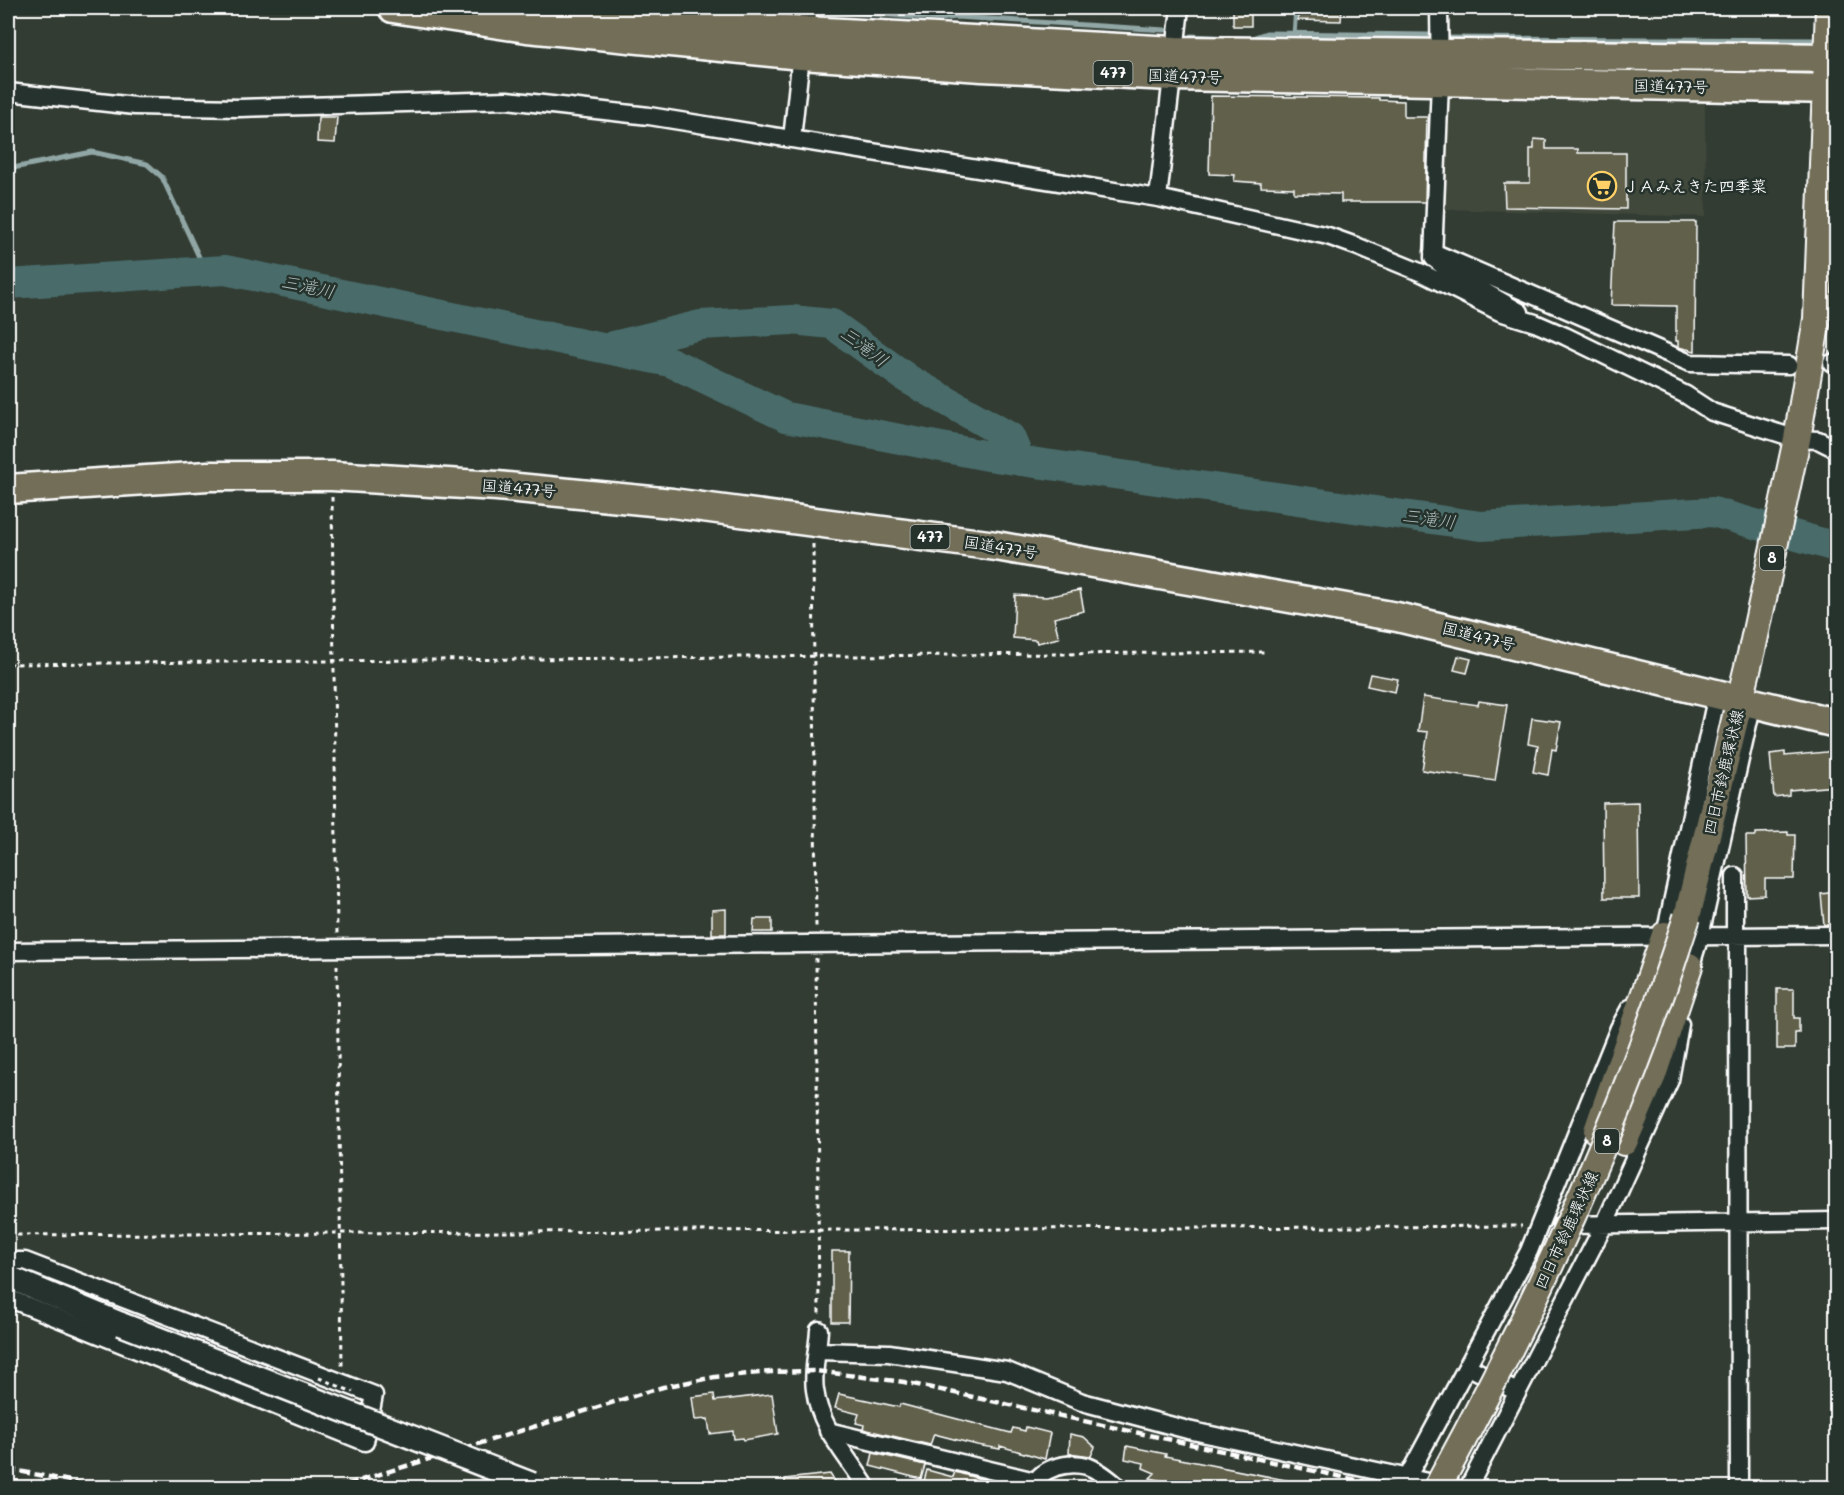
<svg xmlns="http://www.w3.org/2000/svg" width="1844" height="1495" font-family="Mali,'Klee One',sans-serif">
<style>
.built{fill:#40473a}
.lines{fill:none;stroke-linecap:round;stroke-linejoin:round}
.stream{stroke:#91a7a6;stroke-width:5}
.river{stroke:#486c6b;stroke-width:30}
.building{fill:#61604c;stroke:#fff;stroke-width:1.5}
.street-casing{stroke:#fff;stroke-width:21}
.secondary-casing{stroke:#fff;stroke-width:27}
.primary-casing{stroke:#fff;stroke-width:30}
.highway-casing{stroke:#fff;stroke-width:33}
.path{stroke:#fff;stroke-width:3;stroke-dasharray:4.5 4.5;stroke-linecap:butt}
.street{stroke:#26332d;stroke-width:16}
.secondary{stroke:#26332d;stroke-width:22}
.primary{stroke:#726e59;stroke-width:26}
.highway{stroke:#726e59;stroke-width:28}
.rail{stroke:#fff;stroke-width:4.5;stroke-dasharray:9 4.5;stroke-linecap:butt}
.secondary-bridge-casing{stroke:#fff;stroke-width:27;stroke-linecap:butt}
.primary-bridge-casing{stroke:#fff;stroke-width:30;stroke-linecap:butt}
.path-bridge{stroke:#fff;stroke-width:3;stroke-dasharray:4.5 4.5;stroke-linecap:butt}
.secondary-bridge{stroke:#26332d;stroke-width:22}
.primary-bridge{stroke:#726e59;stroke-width:26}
.labels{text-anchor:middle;stroke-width:5;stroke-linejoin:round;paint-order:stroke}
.shield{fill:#26332d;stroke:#bec2c0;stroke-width:1.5}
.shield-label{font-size:15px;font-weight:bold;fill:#fff}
.street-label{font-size:16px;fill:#fff;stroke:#26332d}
.poi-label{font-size:16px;font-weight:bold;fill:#fff;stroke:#26332d;text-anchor:start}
.water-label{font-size:18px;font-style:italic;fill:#adbdbc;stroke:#26332d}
</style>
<rect width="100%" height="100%" fill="#323c33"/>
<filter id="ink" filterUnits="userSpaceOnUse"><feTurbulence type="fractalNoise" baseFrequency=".0167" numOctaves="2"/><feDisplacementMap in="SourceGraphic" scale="12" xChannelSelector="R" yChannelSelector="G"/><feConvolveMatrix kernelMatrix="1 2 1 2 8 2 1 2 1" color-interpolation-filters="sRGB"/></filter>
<g filter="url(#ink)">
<path class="built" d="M1445,99l260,2 1,116 -263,-8z"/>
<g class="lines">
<path class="stream" d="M824,10l117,9 15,-2 209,13
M1294,35l2,-27
M1191,36l37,2
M1449,38l364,2
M1249,39l17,-6 163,2
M8,169l84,-17 55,12 15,13 44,95"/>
<path class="river" d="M8,284l217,-14 445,92 116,55 202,39 493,70 232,-14 123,35
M613,346l87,-21 92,-5 40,4 76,55 102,58 10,24"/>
</g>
<path class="building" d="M1233,8h18v18h-18z
M1298,8h44l-1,13 -43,-1z
M1211,96l168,2v2l25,1v16h23l-2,85h-84v-8l-47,-1v-5l-33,-1v-4l-27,-2 1,-6 -26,-1z
M318,117h19l-2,26 -18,-1z
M1534,139l12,1v9h32v4h48v56l-121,-2 -1,-24h26v-34h4z
M1615,222h81l-1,129 -17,-4v-6h-2v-35l-65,-1z
M1080,590l4,21 -30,7 5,20 -22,5 -1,-3 -23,-2 2,-43 31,2z
M1458,656l13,3 -4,14 -13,-3z
M1370,674l28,5 -3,13 -28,-6z
M1423,697l55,8 1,-4 28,4 -12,76 -73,-11 6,-38 -10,-1z
M1532,718l29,4 -5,28 -4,-1 -4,26 -15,-3 5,-26 -10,-2z
M1836,751v35l-47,4v5l-15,2 -4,-43 15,-2v4z
M1638,802l1,96h-35l-1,-95z
M1788,832v3h7l-1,44h-29v16l-18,1 -1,-60h10v-3z
M1836,892v33h-12l-3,-31z
M726,909v25h-14v-24z
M754,919h18v13h-19z
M1777,989h17v29h5v15h-4v16h-18z
M832,1251h17l-1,71h-16z
M714,1394l1,7 57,-7 6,40 -34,6 -1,-2 -9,1 -1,-8 -23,3 -2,-15 -13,1 -3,-23z
M839,1394l60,13 1,-3 111,29 2,-5 12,3 1,-4 24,6 -5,26 -45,-13v3l-23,-4 -43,-11 -4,11 -67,-16 1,-4 -8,-2 3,-9 -24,-6z
M1070,1434l14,3 11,10 -4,9 -22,-3z
M1127,1446l39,8 -1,2 126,25 -1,7h-112v-4l-28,-6 5,-5 -12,-5 1,-5 -19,-4z
M873,1453l52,12 -4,14 -51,-13z
M927,1470l26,7 2,-5 57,16h-90z
M830,1474l9,14h-54v-9z"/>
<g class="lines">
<g class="street-casing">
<path id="street" d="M1439,8l1,74 -7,176 19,15 68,39
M8,92l127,14 104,2 268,-8 142,16 509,82 170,38 28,10 66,27 78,39 35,11 30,13 121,59 26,17 85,27 21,1 18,9
M792,139l9,-84 8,-47
M1158,198l22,-190
M1433,252l257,111 99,2
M1832,363h4
M1735,876v58
M1738,934l1,554
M1665,935l52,-241
M8,951l1828,-16
M1688,975l12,-39 53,-234
M1561,1225l275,-4
M8,1261h17l349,134 -9,47 -357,-144
M819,1330c-1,19 -7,42 -4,60 5,39 33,66 52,98
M818,1351l71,2 118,18 75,31 106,28 267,58
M1467,1366l50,26
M828,1431l207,50
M1407,1478l122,-227 90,-223 11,-20
M1033,1488c6,-21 36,-27 54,-22 12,4 23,14 33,22
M1468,1488l136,-263 66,-145 10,-56"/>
</g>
<g class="secondary-casing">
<path id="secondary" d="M8,1277l113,47"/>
</g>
<g class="primary-casing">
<path id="primary" d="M1687,917l65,-267 45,-211 20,-120 12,-311
M1597,1131l68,-196
M1624,1142l29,-67 36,-109"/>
</g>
<g class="highway-casing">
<path id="highway" d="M393,8l134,20 274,27 181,12 190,9 664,13
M546,8l260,23 369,20 661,7
M8,489l200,-13h124l165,10 175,17 324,43 401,71 439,106"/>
</g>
<path class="path" d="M332,497l5,437
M813,544l3,383
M8,664l1260,-12
M816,958l3,356
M337,965l5,401
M8,1235l1514,-9"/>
<use href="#street" class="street"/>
<use href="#secondary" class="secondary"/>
<use href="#primary" class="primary"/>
<use href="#highway" class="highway"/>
<path class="rail" d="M8,1469l98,19
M335,1488l328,-101 52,-10 56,-5 45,-1 88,11 489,106"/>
<g class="secondary-bridge-casing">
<path id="secondary-bridge" d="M121,1324l411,160"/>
</g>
<g class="primary-bridge-casing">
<path id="primary-bridge" d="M1437,1488c100,-183 187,-372 250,-571"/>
</g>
<path class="path-bridge" d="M319,1378l34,14"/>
<use href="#secondary-bridge" class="secondary-bridge"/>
<use href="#primary-bridge" class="primary-bridge"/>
</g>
</g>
<defs>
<g id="supermarket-ring" transform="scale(1.5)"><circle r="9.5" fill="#26332d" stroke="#ffd166" stroke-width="1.5"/><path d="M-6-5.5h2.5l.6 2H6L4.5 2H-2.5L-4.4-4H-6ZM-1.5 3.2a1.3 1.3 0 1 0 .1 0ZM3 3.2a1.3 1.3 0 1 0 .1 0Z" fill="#ffd166"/></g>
</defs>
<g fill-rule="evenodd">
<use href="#supermarket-ring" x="1602" y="186"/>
</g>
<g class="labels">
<g class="shield">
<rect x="1093.5" y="61" width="39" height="24" rx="4.5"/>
<rect x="910.5" y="525" width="39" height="24" rx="4.5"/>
<rect x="1760" y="546" width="24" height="24" rx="4.5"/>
<rect x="1595" y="1129" width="24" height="24" rx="4.5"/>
</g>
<g class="shield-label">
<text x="1113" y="78">477</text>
<text x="930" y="542">477</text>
<text x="1772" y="563">8</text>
<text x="1607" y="1146">8</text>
</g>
<g class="street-label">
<text transform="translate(1185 76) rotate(2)" y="6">国道477号</text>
<text transform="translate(1671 86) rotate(1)" y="6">国道477号</text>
<text transform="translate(519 488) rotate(5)" y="6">国道477号</text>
<text transform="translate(1001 547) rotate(9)" y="6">国道477号</text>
<text transform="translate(1479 636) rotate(14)" y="6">国道477号</text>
<text transform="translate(1723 772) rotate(-77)" y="6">四日市鈴鹿環状線</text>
<text transform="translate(1566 1230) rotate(-65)" y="6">四日市鈴鹿環状線</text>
</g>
<g class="poi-label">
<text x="1623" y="192">ＪＡみえきた四季菜</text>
</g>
<g class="water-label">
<text transform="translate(308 287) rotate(12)" y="6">三滝川</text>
<text transform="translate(864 347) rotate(36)" y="6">三滝川</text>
<text transform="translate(1429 519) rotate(8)" y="6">三滝川</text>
</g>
</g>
<rect width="1844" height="1495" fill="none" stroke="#26332d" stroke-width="30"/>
<rect x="15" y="15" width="1814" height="1465" fill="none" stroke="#fff" stroke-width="2" filter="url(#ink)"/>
</svg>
